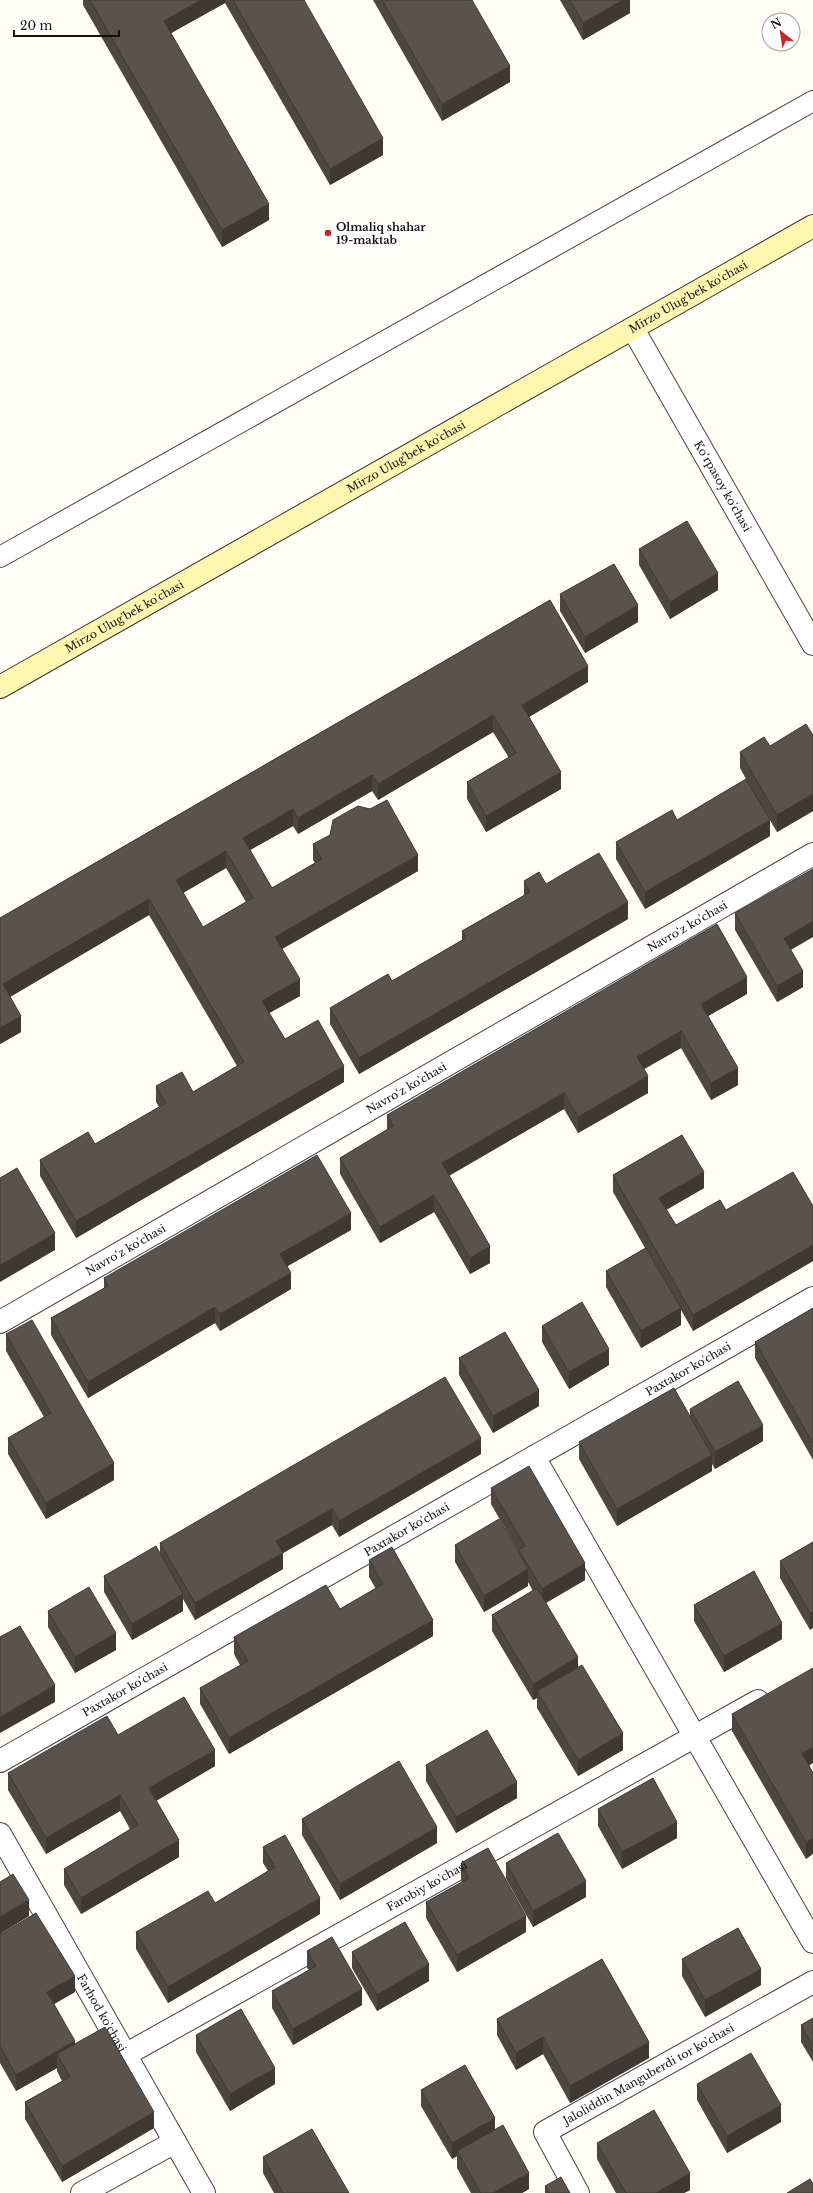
<svg xmlns="http://www.w3.org/2000/svg" width="813" height="2193" font-family="'Libre Baskerville',serif">
<style>
.lines{fill:none;stroke-linecap:round;stroke-linejoin:round}
.service-casing{stroke:#444;stroke-width:22}
.minor-casing{stroke:#444;stroke-width:24}
.secondary-casing{stroke:#333;stroke-width:24}
.service{stroke:#fff;stroke-width:20}
.minor{stroke:#fff;stroke-width:22}
.secondary{stroke:#fff6b0;stroke-width:22}
.wall{fill:#4d4742;fill-rule:evenodd}
.shaded-wall{fill:#3f3936}
.building{fill:#5a524d;stroke:#3f3936;fill-rule:evenodd}
.poi-dot{fill:#c4262e;stroke:#fff;stroke-width:1.5}
.labels{text-anchor:middle;stroke-width:4;stroke-linejoin:round;paint-order:stroke}
.poi-label{font-size:11px;font-weight:bold;fill:#111;stroke:#fff;text-anchor:start}
.street-label{font-size:11px;fill:#111;stroke:#fff}
</style>
<rect width="100%" height="100%" fill="#fffdf5"/>
<g class="lines">
<g class="service-casing">
<path id="service" d="M0,557l813,-456"/>
</g>
<g class="minor-casing">
<g id="minor">
<path id="s1" d="M633,329l180,315"/>
<path id="s2" d="M0,1322l813,-468"/>
<path d="M534,1457l279,485"/>
<path id="s3" d="M0,1761l813,-463"/>
<path id="s4" d="M0,1834l204,359"/>
<path id="s5" d="M125,2055l633,-354"/>
<path d="M82,2193l93,-51"/>
<path id="s6" d="M578,2193l-33,-61 268,-150"/>
</g>
</g>
<g class="secondary-casing">
<g id="secondary">
<path id="s7" d="M0,687l813,-461"/>
</g>
</g>
<use href="#service" class="service"/>
<use href="#minor" class="minor"/>
<use href="#secondary" class="secondary"/>
</g>
<path class="wall" d="M83,0h221l79,155 -53,30 -105,-182 -54,30 98,187 -47,27 -139,-242z
M373,0h99l38,82 -68,39z
M560,0h70v13l-47,27z
M639,549l79,41 -48,29 -31,-54z
M560,594l78,28 -53,31 -25,-42z
M550,600l38,82 -59,35 32,72 -75,43 -19,-33v-17l42,-24 -16,-26 -115,68 -6,-9 -74,43 -5,-8 -43,24 22,38 43,-25 -2,-3v-16l105,27 -136,78 18,47 -31,17 16,26 59,43 -268,156 -36,-62v-16l55,-16 64,-37 -3,-5v-16l37,6 44,-26 -88,-151 -139,82 11,35 -21,12v-126zM226,868l20,34 -43,25 -20,-34z
M813,735v76l-36,21 -18,-30 11,34 -125,73 -29,-50v-17l61,-22 69,-41 -6,-11v-16l30,-6z
M524,881l22,3 82,35 -269,155 -29,-50v-16l62,-27 70,-41v-9l62,-35z
M735,913l56,37 12,37 -26,15 -42,-72z
M747,994l-39,22 30,69 -27,15 -30,-52 -37,21 4,24 -70,40 -14,-24 -115,66 41,88 -20,11 -36,-62 -54,31 -40,-69v-16l47,-28v-15z
M613,1175l91,13 -38,22 10,15 50,-15 87,-4v55l-120,70 -12,-21v15l-40,23 -35,-61v-16l39,-23 -32,-56z
M351,1230l-63,36 3,23 -71,42 -5,-8 -127,75 -37,-63v-17l53,-30v-10z
M813,1308v152l-58,-102v-16z
M542,1326l67,39 -40,24 -27,-47z
M6,1334l108,146 -68,39 -38,-65v-16l36,-21 -38,-66z
M459,1358l80,48 -46,27 -34,-58z
M690,1409l73,32 -48,28 -3,-5v7l-95,55 -38,-67v-17l111,-27z
M481,1454l-142,83 -7,-12 -49,28v16l-88,51 -12,-21v12l-51,29 -28,-48v-16l56,-22v-11z
M491,1488l94,92 -39,23 32,64 45,83 -45,26 -41,-68v-10l-4,2 -41,-69v-16l41,-24 -5,-9v4l-44,26 -29,-50v-17l64,8 -28,-49z
M813,1542l-3,88 -30,-52v-17z
M369,1560l64,76 -204,118 -29,-50v-16l40,-23 -6,-11v-17l106,-28 36,-20 -7,-12z
M694,1605l88,34 -58,33 -30,-51z
M48,1611l68,39 -41,23 -27,-46z
M732,1714l77,52 -3,93 -74,-128z
M118,1735l97,31 -59,35 23,56 -98,57 -17,-29v-16l66,-40 -10,-18 -74,43 -38,-64v-17z
M426,1765l91,33 -61,35 -30,-52z
M598,1809l79,29 -55,31 -24,-43z
M302,1819l135,24 -97,57 -38,-65z
M263,1847l57,67 -152,89 -32,-54v-17l79,-29 53,-32 -5,-8z
M461,1863l65,69 -69,40 -31,-54v-16l36,-20 -1,-2z
M506,1863l80,34 -53,30 -27,-48z
M0,1882l29,34 -28,17 74,59 -21,12 21,40 79,84 -92,54 -37,-63v-17l37,-21 -5,-10v-3l-41,23 -16,-28z
M307,1951l55,54 -69,40 -21,-37v-17l37,-21 -2,-2z
M352,1952l77,29 -52,30 -25,-43z
M682,1959l79,26 -56,32 -23,-41z
M813,2018v44l-12,-20v-17z
M497,2019l152,39 -79,45 -27,-49 -27,16 -19,-35z
M196,2035l79,49 -45,27 -34,-59z
M697,2084l84,38 -54,31 -30,-53z
M421,2090l74,39 34,60 -7,4h-51l-14,-25v-12l-5,3 -31,-53z
M597,2143l93,47 -6,3h-68l-19,-34z
M263,2157l86,36h-75l-11,-20z
M545,2186l25,7h-25z"/>
<path class="shaded-wall" d="M201,0h24v3l-61,34v-16z
M623,0h7v13l-47,27v-17z
M510,66v16l-68,39v-17z
M383,138v17l-53,30v-16z
M269,204v16l-47,27v-17z
M718,573v17l-48,29v-17z
M638,605v17l-53,31v-16z
M588,666v16l-66,39v-16z
M493,715v17l-115,68v-16z
M561,772v17l-75,43v-16z
M372,775v16l-74,43v-16z
M813,794v17l-36,21v-17z
M293,809v17l-50,28v-16z
M770,820v16l-125,73v-17z
M226,851v17l-50,29v-17z
M418,855v16l-143,82v-16z
M149,899v16l-146,86v-17z
M628,902v17l-269,155v-16z
M813,921v16l-29,17v-16z
M803,971v16l-26,15v-16z
M747,977v17l-46,26v-16z
M300,979v17l-38,21v-16z
M21,1016v16l-21,12v-16z
M681,1031v17l-44,25v-16z
M344,1066v16l-268,156v-17z
M738,1068v17l-27,15v-17z
M648,1076v17l-70,40v-16z
M564,1093v16l-122,71v-17z
M704,1172v16l-45,26v-16z
M434,1195v17l-54,31v-16z
M351,1213v17l-71,40v-16z
M55,1233v17l-55,32v-17z
M813,1245v16l-120,70v-16z
M490,1246v17l-20,11v-16z
M291,1273v16l-71,42v-17z
M215,1307v16l-127,75v-16z
M681,1308v17l-40,23v-17z
M609,1349v16l-40,24v-17z
M539,1390v16l-46,27v-17z
M763,1425v16l-48,28v-17z
M481,1438v16l-142,83v-16z
M712,1455v16l-95,55v-17z
M114,1463v17l-68,39v-16z
M332,1509v16l-49,28v16l-88,51v-17l81,-62z
M585,1563v17l-43,25v-16z
M528,1569v17l-44,26v-16z
M183,1594v17l-51,29v-16z
M813,1612v16l-3,2v-17z
M433,1620v16l-204,118v-16z
M782,1623v16l-58,33v-16z
M116,1633v17l-41,23v-16z
M578,1657v17l-41,17v7l-4,2v-16z
M55,1685v17l-55,31v-16z
M623,1733v17l-45,26v-16z
M813,1747v16l-11,7v-17z
M215,1750v16l-66,39v-17z
M517,1782v16l-61,35v-16z
M120,1795v16l-74,43v-16z
M677,1822v16l-55,31v-17z
M437,1827v16l-97,57v-16z
M813,1838v16l-7,5v-17z
M179,1840v17l-98,57v-16z
M586,1881v16l-53,30v-16z
M320,1898v16l-152,89v-16z
M29,1900v16l-29,18v-17z
M526,1916v16l-69,40v-17z
M429,1964v17l-52,30v-16z
M761,1969v16l-56,32v-17z
M75,1976v16l-28,16v-16z
M362,1989v16l-69,40v-16z
M543,2037v17l-27,16v-17z
M75,2041v16l-18,-3v14l-41,23v-16z
M649,2042v16l-79,45v-17z
M275,2068v16l-45,27v-17z
M781,2105v17l-54,31v-17z
M154,2112v16l-92,54v-16z
M495,2118v16l-38,17v5l-5,3v-16z
M529,2173v16l-7,4h-29z
M690,2173v17l-6,3h-28z"/>
<path class="building" d="M90,0h111l-37,21 105,183 -47,26z
M233,0h71l79,138 -53,31z
M382,0h90l38,66 -68,38z
M570,0h53l-40,23z
M687,521l31,52 -48,29 -31,-53z
M614,564l24,41 -53,32 -25,-43z
M550,600l38,66 -66,39 39,67 -75,44 -19,-34 49,-29 -23,-38 -115,69 -6,-9 -74,43 -5,-9 -50,29 29,50 50,-29 -9,-15 17,-9 3,-15 25,-14 12,3 17,-9 31,55 -143,82 25,42 -38,22 23,38 33,-19 26,46 -268,155 -36,-61 48,-28 7,12 71,-41 -10,-17 26,-14 11,20 51,-30 -95,-163 -146,85 18,32 -21,12v-110zM226,851l27,47 -50,29 -27,-47z
M806,724l7,11v59l-36,21 -37,-63 24,-15 6,9z
M746,779l24,41 -125,72 -29,-50 56,-32 5,10z
M599,853l29,49 -269,156 -29,-50 58,-34 4,7 74,-43 -4,-7 68,-39 -6,-11 15,-9 7,12z
M813,869v52l-29,17 19,33 -26,15 -42,-73z
M717,924l30,53 -46,27 37,64 -27,15 -30,-52 -44,26 11,19 -70,41 -14,-24 -122,70 48,83 -20,12 -36,-63 -54,32 -40,-69 53,-32 -6,-11z
M682,1135l22,37 -45,26 17,27 44,-25 6,10 67,-38 20,34v39l-120,70 -80,-140z
M317,1155l34,58 -71,41 11,19 -71,41 -5,-7 -127,75 -37,-64 57,-32 -4,-8z
M17,1168l38,65 -55,32v-87z
M646,1248l35,60 -40,23 -35,-60z
M582,1302l27,47 -40,23 -27,-46z
M813,1308v135l-58,-101z
M32,1320l82,143 -68,40 -38,-65 43,-25 -45,-79z
M505,1332l34,58 -46,26 -34,-58z
M445,1377l36,61 -142,83 -7,-12 -56,32 7,12 -88,50 -35,-60z
M738,1381l25,44 -48,27 -25,-43z
M674,1388l38,67 -95,54 -38,-67z
M529,1466l56,97 -43,26 -23,-39 6,-4 -34,-58z
M499,1519l29,50 -44,27 -29,-51z
M813,1542v70l-3,1 -30,-52z
M156,1546l27,48 -51,30 -28,-48z
M392,1547l41,73 -204,118 -29,-50 48,-27 -14,-24 92,-52 14,24 43,-25 -14,-24z
M754,1571l28,52 -58,33 -30,-51z
M89,1587l27,46 -41,24 -27,-46z
M537,1588l41,69 -45,27 -41,-69z
M20,1626l35,59 -55,32v-80z
M582,1665l41,68 -45,27 -41,-69z
M813,1668v79l-11,6 11,20v65l-7,4 -74,-128z
M184,1697l31,53 -66,38 30,52 -98,58 -17,-29 74,-44 -18,-30 -74,43 -38,-65 99,-57 11,19z
M487,1730l30,52 -61,35 -30,-52z
M399,1761l38,66 -97,57 -38,-65z
M653,1778l24,44 -55,30 -24,-43z
M558,1833l28,48 -53,30 -27,-48z
M285,1835l35,63 -152,89 -32,-55 72,-41 7,12 60,-36 -12,-20z
M488,1848l38,68 -69,39 -31,-53 43,-24 -8,-15z
M13,1874l16,26 -29,17v-35z
M36,1913l39,63 -28,16 28,49 -59,34 -16,-29v-114l1,2z
M405,1922l24,42 -52,31 -25,-43z
M738,1928l23,41 -56,31 -23,-41z
M332,1937l30,52 -69,40 -21,-38 44,-25 -9,-15z
M602,1959l47,83 -79,44 -27,-49 -27,16 -19,-34z
M241,2009l34,59 -45,26 -34,-59z
M813,2018v28l-12,-21z
M105,2027l49,85 -92,54 -37,-64 45,-25 -13,-23z
M751,2053l30,52 -54,31 -30,-52z
M465,2065l30,53 -43,25 -31,-53z
M654,2110l36,63 -34,20h-30l-29,-50z
M503,2125l26,48 -36,20h-12l-24,-42z
M312,2129l37,64h-66l-20,-36z
M561,2177l9,16h-21l-4,-7z
M810,2179l3,5v9h-26z"/>
<circle class="poi-dot" cx="328" cy="233" r="4"/>
<g class="labels">
<g class="poi-label">
<text x="336" y="231">Olmaliq shahar<tspan x="336" dy="13">19-maktab</tspan></text>
</g>
<g class="street-label">
<text dy="4" stroke="none"><textPath href="#s7" startOffset="791">Mirzo Ulug'bek ko'chasi</textPath></text>
<text dy="4" stroke="none"><textPath href="#s7" startOffset="467">Mirzo Ulug'bek ko'chasi</textPath></text>
<text dy="4" stroke="none"><textPath href="#s1" startOffset="181">Ko‘rpasoy ko'chasi</textPath></text>
<text dy="4" stroke="none"><textPath href="#s7" startOffset="143">Mirzo Ulug'bek ko'chasi</textPath></text>
<text dy="4" stroke="none"><textPath href="#s2" startOffset="793">Navro‘z ko'chasi</textPath></text>
<text dy="4" stroke="none"><textPath href="#s2" startOffset="469">Navro‘z ko'chasi</textPath></text>
<text dy="4" stroke="none"><textPath href="#s2" startOffset="145">Navro‘z ko'chasi</textPath></text>
<text dy="4" stroke="none"><textPath href="#s3" startOffset="792">Paxtakor ko'chasi</textPath></text>
<text dy="4" stroke="none"><textPath href="#s3" startOffset="468">Paxtakor ko'chasi</textPath></text>
<text dy="4" stroke="none"><textPath href="#s3" startOffset="144">Paxtakor ko'chasi</textPath></text>
<text dy="4" stroke="none"><textPath href="#s5" startOffset="346">Farobiy ko'chasi</textPath></text>
<text dy="4" stroke="none"><textPath href="#s4" startOffset="206">Farhod ko'chasi</textPath></text>
<text dy="4" stroke="none"><textPath href="#s6" startOffset="188">Jaloliddin Manguberdi tor ko'chasi</textPath></text>
</g>
</g>
<g transform="translate(781 32) rotate(330)"><circle r="19" fill="#ffffff" stroke="#a0a0a0"/>
<path d="M0-3L7 15L0 10L-7 15Z" fill="#c4262e"/>
<text y="-6" font-size="11" font-weight="bold" text-anchor="middle" fill="#111111">N</text>
</g>
<path d="M14 30v6h105v-6" fill="none" stroke="#111111" stroke-width="2"/>
<text x="20" y="30" font-size="12" fill="#111111" stroke="#ffffff" stroke-width="3" paint-order="stroke">20 m</text>
</svg>
